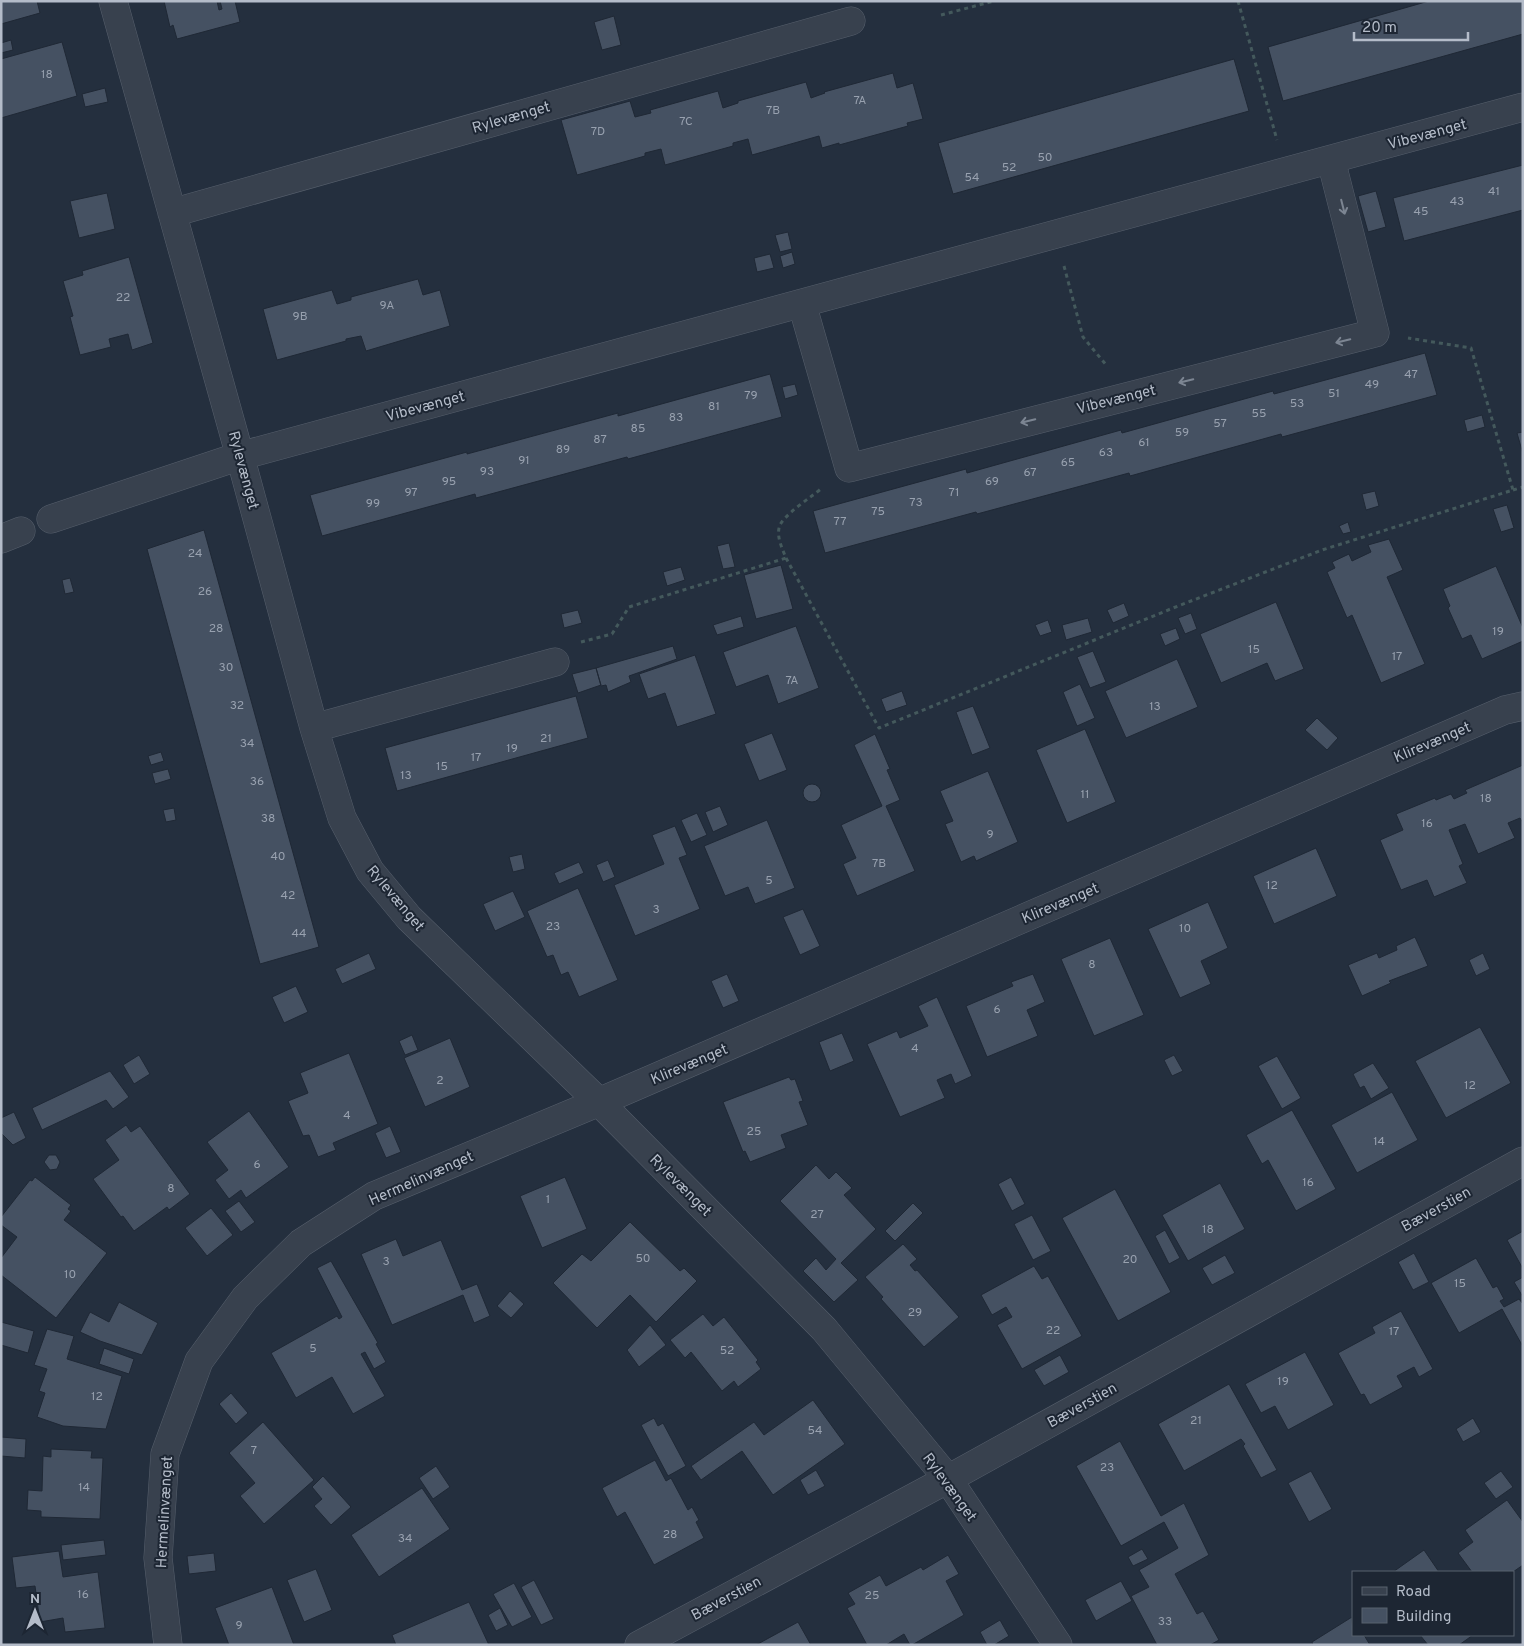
<svg xmlns="http://www.w3.org/2000/svg" width="1524" height="1646" font-family="Overpass,sans-serif">
<style>
.building{fill:#455162;stroke:#1f2835}
.lines{fill:none;stroke-linecap:round;stroke-linejoin:round}
.minor-casing{stroke:#565f6c;stroke-width:29}
.path{stroke:#44595c;stroke-width:3;stroke-dasharray:4 4;stroke-linecap:butt}
.minor{stroke:#38414e;stroke-width:28}
.oneway{stroke:#7c8592}
.labels{text-anchor:middle;stroke-width:4;stroke-linejoin:round;paint-order:stroke}
.number-label{font-size:12px;fill:#98a1af}
.street-label{font-size:15px;fill:#b4bcc9;stroke:#1d2633}
</style>
<rect width="100%" height="100%" fill="#242f3e"/>
<path class="building" d="M1,1h36l3,12 -39,11z
M164,1h53l2,9 3,-1 -2,-8h15l5,21 -63,17 -4,-14 -3,2z
M1429,1h94v33l-240,67 -15,-54z
M614,16l7,29 -19,5 -8,-28z
M11,40l2,10 -12,3v-10z
M62,42l15,54 -76,22v-59z
M1234,59l15,52 -296,83 -15,-51z
M893,73l4,15 16,-5 10,36 -16,4 1,3 -69,19v-2l-17,5 -3,-12 -67,19 -4,-16 -15,4v3l-68,19 -4,-16 -16,4v3l-68,19 -16,-55 69,-19 5,16 16,-4 -1,-3 68,-19 5,17 15,-5v-2l68,-19 5,16 14,-5 -1,-1z
M105,88l3,14 -23,5 -3,-13z
M1523,165v45l-119,31 -11,-43z
M1376,191l10,36 -18,5 -10,-36z
M107,193l8,36 -36,9 -9,-37z
M788,232l4,17 -12,3 -5,-17z
M792,252l3,12 -12,4 -3,-12z
M770,254l4,14 -17,4 -3,-14z
M129,257l24,86 -21,7 -4,-16 -19,5 2,8 -31,8 -10,-38 3,-1 -10,-35 20,-6 -1,-4z
M418,279l5,16 17,-5 10,36 -84,25 -5,-15 -15,3v2l-69,19 -14,-51 69,-19 5,14 14,-4v-3z
M1425,353l12,42 -155,42 -1,-3 -151,42 -1,-3 -152,41 -1,-2 -151,41 -12,-42 153,-42 1,4 154,-43 1,3 151,-42 1,3z
M770,374l12,43 -154,42 -1,-2 -151,41 -1,-4 -153,42 -12,-41 157,-43v2l151,-41v3z
M795,384l3,11 -13,4 -3,-12z
M1482,415l3,12 -18,5 -3,-12z
M1523,432v22l-6,-21z
M1375,491l4,15 -13,4 -4,-16z
M1507,505l7,23 -13,4 -8,-23z
M1348,522l3,10 -8,2 -4,-8z
M204,530l115,417 -59,17 -113,-415z
M1389,539l14,31 -16,7 38,87 -44,19 -29,-68 -5,3 -20,-46 8,-4 -3,-6 17,-8 3,7 19,-9 -3,-7z
M729,543l6,24 -12,2 -6,-23z
M781,565l12,44 -37,10 -12,-44z
M1496,566l27,62v13l-41,18 -11,-24 -9,4 -14,-31 2,-2 -7,-17z
M681,567l4,13 -18,6 -4,-14z
M70,578l4,14 -9,2 -3,-14z
M1276,602l28,67 -29,12 -8,-18 -46,20 -21,-49z
M1124,603l5,13 -16,7 -6,-13z
M578,610l4,13 -18,5 -3,-14z
M1191,613l6,16 -12,5 -7,-16z
M741,616l3,11 -27,8 -4,-10z
M1088,618l4,14 -26,8 -4,-15z
M1048,620l4,12 -12,4 -5,-11z
M796,626l23,62 -41,16 -10,-29 -32,12 -13,-35z
M1176,628l4,11 -15,7 -5,-12z
M673,646l4,13 -48,17 2,6 -23,10 -2,-7 -5,1 -5,-18z
M1093,651l13,31 -16,6 -13,-31z
M695,655l21,59 -39,13 -12,-34 -17,6 -9,-25z
M1177,659l21,48 -72,31 -21,-47z
M596,668l5,17 -23,8 -6,-19z
M1080,684l15,34 -18,8 -14,-34z
M902,691l5,14 -21,7 -5,-13z
M576,696l12,42 -191,53 -12,-43z
M973,706l17,42 -18,7 -16,-43z
M1317,718l21,20 -11,12 -22,-20z
M1085,729l31,73 -49,21 -31,-73z
M772,733l15,37 -28,11 -15,-37z
M875,734l15,35 -3,1 13,30 -14,6 29,65 -58,25 -14,-32 13,-6 -15,-33 41,-19 -28,-61z
M161,752l3,9 -13,4 -3,-9z
M1523,765v58l-3,-5 -12,5 7,15 -37,16 -13,-30 -16,6 14,34 -4,2 8,17 -33,14 -7,-17 -26,10 -21,-50 23,-10 -7,-16 39,-16 1,2 15,-6 3,5 13,-6 -2,-3z
M168,769l3,10 -16,5 -3,-11z
M988,771l30,71 -42,19 -2,-5 -13,6 -16,-38 8,-3 -13,-30z
M803 793a9 9 0 1 1 18 0a9 9 0 1 1-18 0Z
M720,806l8,19 -15,7 -8,-20z
M174,808l2,12 -10,2 -3,-12z
M697,813l10,22 -16,7 -10,-22z
M767,820l28,68 -40,16 -7,-17 -23,9 -21,-50z
M675,826l12,29 -8,3 21,51 -65,27 -21,-51 50,-21 -12,-29z
M1316,848l21,48 -63,28 -21,-48z
M522,854l3,15 -12,3 -4,-15z
M608,860l7,17 -12,5 -7,-17z
M579,862l5,11 -25,11 -5,-11z
M578,888l40,92 -39,17 -11,-25 -7,3 -8,-20 -6,2 -20,-46z
M513,891l12,26 -30,14 -12,-27z
M1208,902l20,46 -27,13 10,23 -31,14 -32,-69z
M803,909l17,37 -20,9 -17,-38z
M1415,937l13,29 -39,15 2,2 -29,13 -14,-31 29,-12 2,5 18,-8 -1,-4z
M1110,938l34,77 -50,21 -33,-77z
M369,953l7,16 -34,15 -7,-15z
M1483,953l7,16 -14,7 -7,-16z
M727,974l12,27 -16,7 -12,-27z
M1033,974l12,28 -18,8 11,26 -51,21 -21,-51 47,-20 -2,-4z
M296,986l12,26 -24,11 -12,-26z
M937,997l35,79 -17,8 -4,-10 -14,6 8,18 -45,19 -33,-73 30,-13 3,7 28,-12 -10,-20z
M1480,1027l31,56 -65,35 -31,-57z
M842,1033l12,28 -24,10 -11,-29z
M412,1035l6,15 -13,5 -6,-14z
M450,1038l20,49 -45,20 -21,-49z
M349,1053l29,71 -45,19 3,7 -18,7 -9,-22 -6,1 -15,-35 20,-8 -8,-20z
M139,1055l11,19 -16,10 -11,-19z
M1174,1055l9,16 -11,5 -8,-16z
M1277,1056l24,42 -19,11 -24,-43z
M1373,1063l16,25 -18,11 -7,-13 -4,2 -7,-14z
M110,1071l19,26 -16,12 -7,-9 -64,30 -10,-22z
M789,1077l2,3 4,-1 8,22 -4,1 9,23 -27,10 5,13 -36,14 -5,-11 -2,1 -20,-50z
M1392,1092l26,48 -61,33 -26,-48z
M1292,1110l44,79 -40,22 -28,-51 -6,4 -16,-29z
M249,1111l40,56 -43,31 -5,-8 -12,9 -14,-19 13,-10 -21,-28z
M14,1112l12,26 -13,7 -12,-12v-15z
M126,1125l5,7 9,-6 50,68 -21,16 -2,-3 -33,24 -11,-15 -2,1 -28,-38 26,-19 -14,-20z
M390,1126l11,26 -15,6 -11,-25z
M49,1155h7l4,7 -3,7 -7,1 -6,-8z
M816,1165l13,14 7,-7 16,16 -8,7 32,34 -35,34 17,17 -24,22 -31,-31 13,-13 10,12 10,-11 -56,-58z
M35,1177l36,28 -3,4 3,2 -7,9 43,33 -51,65 -55,-43v-17l16,-21 -16,-12v-8l29,-37 2,1z
M565,1177l22,52 -45,19 -22,-52z
M1011,1177l14,27 -13,7 -14,-27z
M1220,1183l25,46 -57,32 -26,-46z
M1115,1189l56,103 -53,29 -56,-103z
M239,1201l16,21 -14,10 -16,-21z
M913,1203l10,10 -28,28 -10,-10z
M211,1208l22,27 -26,21 -22,-28z
M1032,1215l19,36 -18,9 -19,-36z
M630,1222l50,49 4,-3 13,13 -41,41 -26,-27 -33,33 -44,-45 29,-29 9,7z
M1165,1230l15,28 -11,6 -14,-28z
M1523,1231v38l-16,-29z
M396,1239l7,17 38,-16 21,50 15,-6 13,32 -16,7 -11,-28 -71,30 -31,-71z
M903,1244l14,15 -7,6 5,6 2,-1 42,47 -35,30 -43,-48 2,-2 -18,-20z
M1414,1253l15,29 -16,8 -15,-28z
M1225,1255l10,18 -23,12 -10,-17z
M1476,1258l17,30 4,-2 7,13 -4,2 4,6 15,-8 4,5 -1,41 -20,-36 -43,24 -28,-50z
M331,1261l47,82 -2,1 10,18 -12,7 -9,-17 -4,2 24,42 -32,18 -21,-37 -36,21 -25,-45 66,-37 2,3 3,-2 -25,-49z
M1034,1266l8,13 6,-3 34,60 -60,33 -25,-44 15,-8 -6,-10 -14,8 -11,-20z
M1523,1277v20l-9,-15z
M510,1291l14,13 -13,14 -14,-12z
M119,1302l39,21 -16,32 -42,-14 -20,-9 10,-20 19,10z
M1401,1311l32,58 -14,8 -5,-10 -17,9 6,11 -33,18 -6,-11 -3,1 -23,-42 37,-20 -3,-6z
M703,1314l10,12 11,-9 34,43 -2,2 5,7 -23,18 -4,-6 -12,10 -31,-39 -6,6 -15,-18z
M1,1322l33,9 -6,22 -27,-8z
M650,1325l16,20 -27,22 -12,-17z
M47,1329l27,7 -7,23 55,17 -16,53 -43,-3 -26,-9 8,-24 -6,-2 8,-22 -13,-4z
M104,1348l30,11 -5,15 -30,-10z
M1305,1352l29,53 -46,25 -13,-24 -14,7 -16,-29z
M1060,1355l9,17 -25,14 -10,-16z
M1229,1384l48,86 -16,8 -18,-32 2,-2 -4,-5 -57,32 -26,-47z
M231,1393l17,20 -12,11 -17,-20z
M813,1400l32,44 -72,51 -31,-44 -41,29 -10,-14 63,-44 10,13z
M654,1418l4,8 5,-3 23,43 -18,10 -27,-51z
M1473,1418l8,14 -18,10 -7,-13z
M263,1422l51,58 -50,44 -24,-28 15,-13 -26,-30z
M1,1437l25,2 -1,19 -24,-2z
M1120,1441l41,75 23,-13 25,52 -34,19 22,40 6,-3 16,29 -9,5h-53l-26,-49 18,-9 -10,-17 39,-22 -14,-26 -43,24 -45,-80z
M51,1449l41,2 -1,7h12l-3,61 -59,-2v-6l-14,-1 1,-20 14,1 1,-35 8,1z
M655,1460l11,21 5,-3 17,32 4,-3 7,13 -3,2 8,16 -50,27 -29,-53 -8,5 -15,-29z
M436,1466l14,21 -17,12 -14,-21z
M816,1470l9,16 -17,9 -8,-15z
M1311,1471l21,38 -23,13 -21,-39z
M1501,1471l12,16 -17,12 -12,-16z
M323,1476l28,31 -20,18 -17,-19 8,-7 -10,-12z
M422,1488l28,41 -71,48 -28,-42z
M1507,1500l16,22v43l-10,7h-41l-14,-19 15,-11 -8,-12z
M104,1540l2,15 -43,5 -2,-15z
M1142,1549l6,10 -15,7 -5,-9z
M1424,1550l15,22h-46z
M59,1551l4,26 35,-5 7,56 -40,4 -2,-14 -23,4 -5,-36 -19,2 -4,-31z
M214,1553l2,18 -27,3 -2,-18z
M948,1555l11,19 -13,7 18,34 -52,30h-2l-6,-11 -18,11h-19l-20,-37 8,-4 -7,-11 32,-18 6,11 35,-19 2,3z
M316,1569l16,41 -28,12 -17,-42z
M534,1580l20,39 -13,6 -20,-38z
M1121,1581l11,20 -36,20 -11,-21z
M514,1583l18,34 -20,10 -19,-33z
M272,1587l22,58h-65l-14,-37z
M469,1602l20,43h-93l-4,-10z
M500,1608l8,17 -12,6 -8,-16z
M1352,1617l1,18h11l6,10h-57l-1,-3z
M1000,1620l9,16 -15,9h-7l-7,-13z
M798,1622l13,23h-55z
M1420,1635h53l-14,10h-31z"/>
<g class="lines">
<g class="minor-casing">
<path id="minor" d="M113,1l127,455 74,272 28,90 28,53 39,47 190,184 225,227 124,150 110,166
M172,213l679,-192
M802,304l47,164 526,-135 -44,-173
M51,519l189,-63 1283,-349
M1,539l20,-8
M314,728l241,-66
M168,1645l-10,-87 7,-104 34,-93 46,-63 56,-55 73,-47 225,-94 906,-392 18,-4
M639,1645l309,-166 575,-318"/>
</g>
<path class="path" d="M1238,1l39,139
M941,15l53,-14
M1064,266l19,71 24,29
M1513,490l10,-3
M786,558l93,170 294,-120 149,-58 191,-60 -42,-142 -63,-10
M581,642l31,-8 17,-27 157,-49c-4,-10 -9,-20 -7,-30 2,-12 34,-32 43,-40"/>
<use href="#minor" class="minor"/>
</g>
<defs><path id="oneway-shaft" d="M-6 0H5M1.5-3L5.5 0L1.5 3" fill="none" stroke-width="1.6" stroke-linecap="round" stroke-linejoin="round" transform="scale(1.25)"/></defs>
<g class="oneway">
<use href="#oneway-shaft" transform="translate(1343 207) rotate(76)"/>
<use href="#oneway-shaft" transform="translate(1343 341) rotate(166)"/>
<use href="#oneway-shaft" transform="translate(1186 381) rotate(166)"/>
<use href="#oneway-shaft" transform="translate(1028 421) rotate(166)"/>
</g>
<g class="labels">
<g class="number-label">
<text x="47" y="78">18</text>
<text x="860" y="104">7A</text>
<text x="773" y="114">7B</text>
<text x="686" y="125">7C</text>
<text x="598" y="135">7D</text>
<text x="1045" y="161">50</text>
<text x="1009" y="171">52</text>
<text x="972" y="181">54</text>
<text x="1494" y="195">41</text>
<text x="1457" y="205">43</text>
<text x="1421" y="215">45</text>
<text x="123" y="301">22</text>
<text x="387" y="309">9A</text>
<text x="300" y="320">9B</text>
<text x="1411" y="378">47</text>
<text x="1372" y="388">49</text>
<text x="1334" y="397">51</text>
<text x="751" y="399">79</text>
<text x="1297" y="407">53</text>
<text x="714" y="410">81</text>
<text x="1259" y="417">55</text>
<text x="676" y="421">83</text>
<text x="1220" y="427">57</text>
<text x="638" y="432">85</text>
<text x="1182" y="436">59</text>
<text x="600" y="443">87</text>
<text x="1144" y="446">61</text>
<text x="563" y="453">89</text>
<text x="1106" y="456">63</text>
<text x="524" y="464">91</text>
<text x="1068" y="466">65</text>
<text x="487" y="475">93</text>
<text x="1030" y="476">67</text>
<text x="449" y="485">95</text>
<text x="992" y="485">69</text>
<text x="411" y="496">97</text>
<text x="954" y="496">71</text>
<text x="916" y="506">73</text>
<text x="373" y="507">99</text>
<text x="878" y="515">75</text>
<text x="840" y="525">77</text>
<text x="195" y="557">24</text>
<text x="205" y="595">26</text>
<text x="216" y="632">28</text>
<text x="1498" y="635">19</text>
<text x="1254" y="653">15</text>
<text x="1397" y="660">17</text>
<text x="226" y="671">30</text>
<text x="792" y="684">7A</text>
<text x="237" y="709">32</text>
<text x="1155" y="710">13</text>
<text x="546" y="742">21</text>
<text x="247" y="747">34</text>
<text x="512" y="752">19</text>
<text x="476" y="761">17</text>
<text x="442" y="770">15</text>
<text x="406" y="779">13</text>
<text x="257" y="785">36</text>
<text x="1085" y="798">11</text>
<text x="1486" y="802">18</text>
<text x="268" y="822">38</text>
<text x="1427" y="827">16</text>
<text x="990" y="838">9</text>
<text x="278" y="860">40</text>
<text x="879" y="867">7B</text>
<text x="769" y="884">5</text>
<text x="1272" y="889">12</text>
<text x="288" y="899">42</text>
<text x="656" y="913">3</text>
<text x="553" y="930">23</text>
<text x="1185" y="932">10</text>
<text x="299" y="937">44</text>
<text x="1092" y="968">8</text>
<text x="997" y="1013">6</text>
<text x="915" y="1052">4</text>
<text x="440" y="1084">2</text>
<text x="1470" y="1089">12</text>
<text x="347" y="1119">4</text>
<text x="754" y="1135">25</text>
<text x="1379" y="1145">14</text>
<text x="257" y="1168">6</text>
<text x="1308" y="1186">16</text>
<text x="171" y="1192">8</text>
<text x="548" y="1203">1</text>
<text x="817" y="1218">27</text>
<text x="1208" y="1233">18</text>
<text x="643" y="1262">50</text>
<text x="1130" y="1263">20</text>
<text x="386" y="1265">3</text>
<text x="70" y="1278">10</text>
<text x="1460" y="1287">15</text>
<text x="915" y="1316">29</text>
<text x="1053" y="1334">22</text>
<text x="1394" y="1335">17</text>
<text x="313" y="1352">5</text>
<text x="727" y="1354">52</text>
<text x="1283" y="1385">19</text>
<text x="97" y="1400">12</text>
<text x="1196" y="1424">21</text>
<text x="815" y="1434">54</text>
<text x="254" y="1454">7</text>
<text x="1107" y="1471">23</text>
<text x="84" y="1491">14</text>
<text x="670" y="1538">28</text>
<text x="405" y="1542">34</text>
<text x="83" y="1598">16</text>
<text x="872" y="1599">25</text>
<text x="1165" y="1625">33</text>
<text x="239" y="1629">9</text>
</g>
<g class="street-label">
<text transform="translate(511 117) rotate(-16)" y="5">Rylevænget</text>
<text transform="translate(1427 134) rotate(-15)" y="5">Vibevænget</text>
<text transform="translate(1116 399) rotate(-14)" y="5">Vibevænget</text>
<text transform="translate(425 406) rotate(-15)" y="5">Vibevænget</text>
<text transform="translate(244 470) rotate(75)" y="5">Rylevænget</text>
<text transform="translate(1432 742) rotate(-23)" y="5">Klirevænget</text>
<text transform="translate(396 898) rotate(50)" y="5">Rylevænget</text>
<text transform="translate(1060 903) rotate(-23)" y="5">Klirevænget</text>
<text transform="translate(689 1064) rotate(-23)" y="5">Klirevænget</text>
<text transform="translate(421 1178) rotate(-24)" y="5">Hermelinvænget</text>
<text transform="translate(681 1185) rotate(45)" y="5">Rylevænget</text>
<text transform="translate(1436 1209) rotate(-29)" y="5">Bæverstien</text>
<text transform="translate(1082 1405) rotate(-29)" y="5">Bæverstien</text>
<text transform="translate(950 1487) rotate(54)" y="5">Rylevænget</text>
<text transform="translate(164 1512) rotate(-87)" y="5">Hermelinvænget</text>
<text transform="translate(726 1598) rotate(-28)" y="5">Bæverstien</text>
</g>
</g>
<rect width="1524" height="1646" fill="none" stroke="#b4bcc9" stroke-width="5"/>
<rect x="1352" y="1571" width="162" height="65" fill="#1d2633" stroke="#59626f"/>
<rect x="1362" y="1587" width="25" height="8" fill="#38414e" stroke="#59626f"/>
<text x="1396" y="1596" font-size="15" fill="#b4bcc9">Road</text>
<rect x="1362" y="1608" width="25" height="15" fill="#455162" stroke="#59626f"/>
<text x="1396" y="1621" font-size="15" fill="#b4bcc9">Building</text>
<g transform="translate(35 1611)" stroke="#1d2633" stroke-width="4" paint-order="stroke">
<path d="M0-4L9 19L0 12L-9 19Z" fill="#b4bcc9"/>
<text y="-8" font-size="14" font-weight="bold" text-anchor="middle" fill="#b4bcc9">N</text>
</g>
<path d="M1354 32v8h114v-8" fill="none" stroke="#b4bcc9" stroke-width="2.5"/>
<text x="1362" y="32" font-size="15" fill="#b4bcc9" stroke="#1d2633" stroke-width="4" paint-order="stroke">20 m</text>
</svg>
